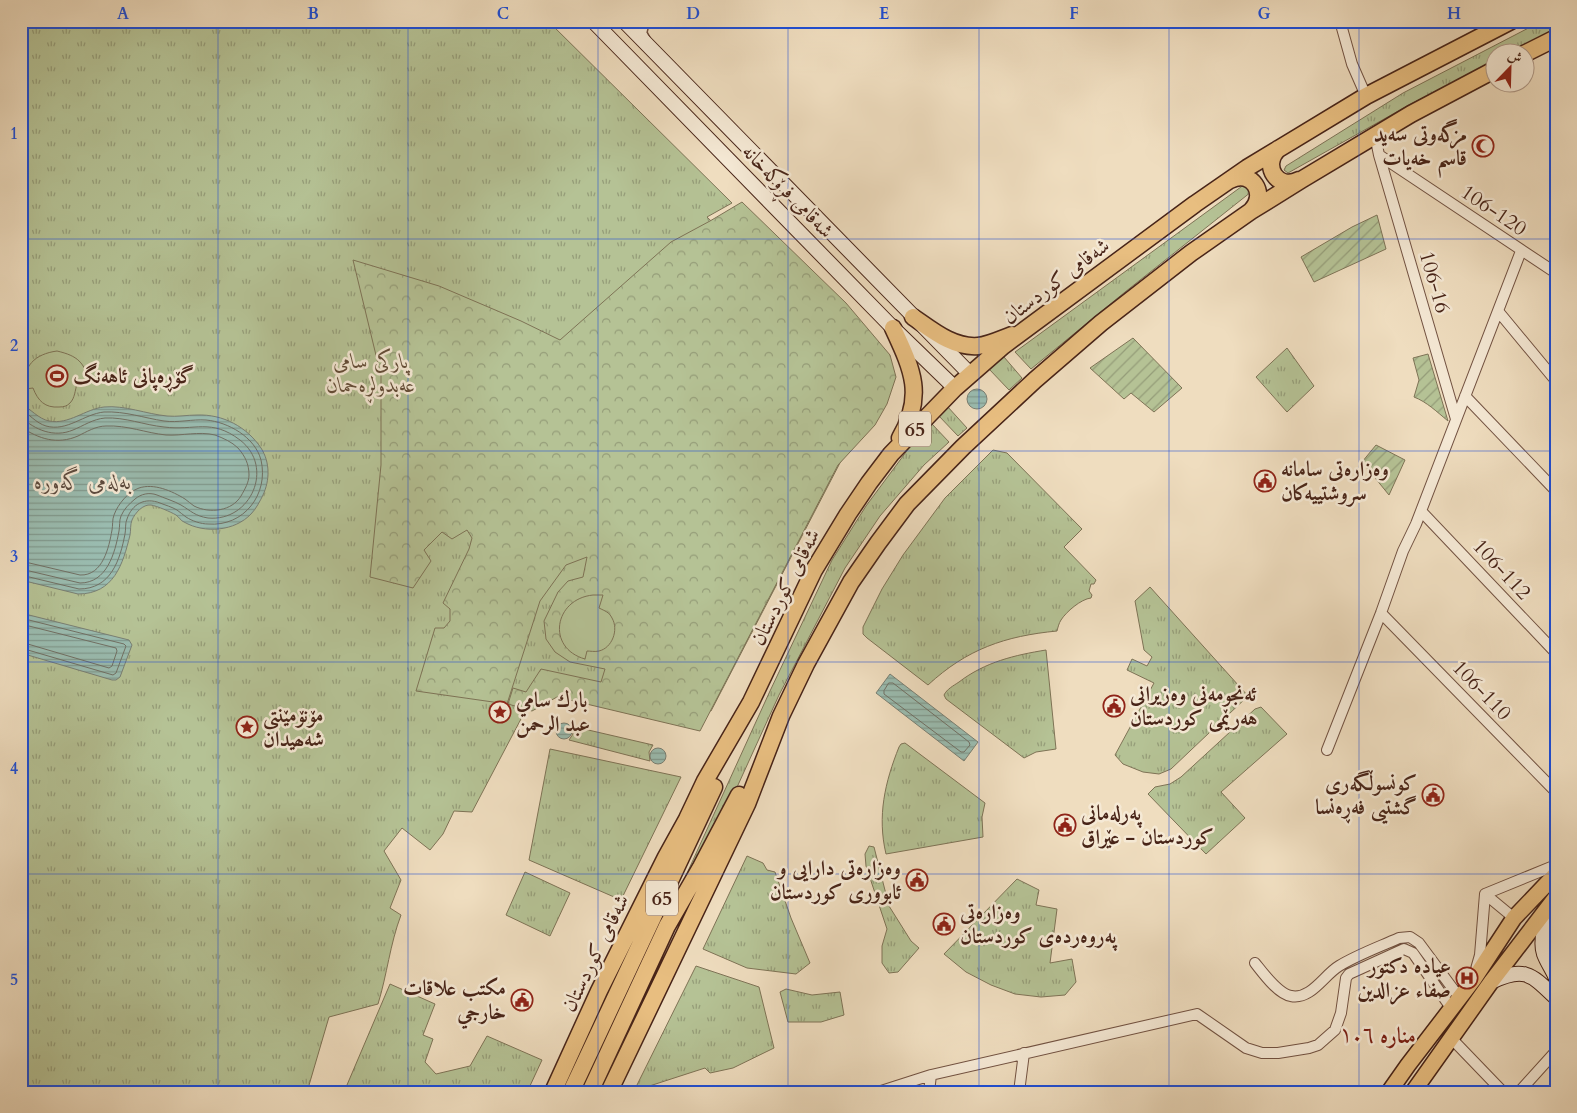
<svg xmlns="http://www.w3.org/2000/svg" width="1577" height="1113" font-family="Cardo,Amiri,serif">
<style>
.grass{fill:url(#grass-tufts);stroke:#7e7356}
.forest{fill:url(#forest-crowns);stroke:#7e7356}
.garden{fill:url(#garden-furrows);stroke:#7e7356}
.pitch{fill:#b5c295;stroke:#7e7356}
.water{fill:url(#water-rules);stroke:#797f73}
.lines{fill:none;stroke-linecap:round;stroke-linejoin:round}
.shore{stroke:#717064;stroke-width:1}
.minor-casing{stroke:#725242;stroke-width:12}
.tertiary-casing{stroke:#725242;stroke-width:15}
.secondary-casing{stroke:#482418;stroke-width:16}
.primary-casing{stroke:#482418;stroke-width:18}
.trunk-casing{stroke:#482418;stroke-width:19}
.minor{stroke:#f5e9d5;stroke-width:10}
.tertiary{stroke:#f5e9d5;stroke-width:12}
.secondary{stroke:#f5e9d5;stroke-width:14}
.primary{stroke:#e8be80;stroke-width:15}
.trunk{stroke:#e8be80;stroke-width:16}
.grid{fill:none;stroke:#1d4ed8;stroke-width:1;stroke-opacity:0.55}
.labels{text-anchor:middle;stroke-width:5;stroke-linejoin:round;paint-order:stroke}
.shield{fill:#f5e9d5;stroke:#7c5f51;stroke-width:1}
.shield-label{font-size:20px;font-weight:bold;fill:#482418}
.poi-label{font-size:21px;font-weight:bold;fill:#482418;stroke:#f5e9d5;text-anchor:start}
.street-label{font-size:21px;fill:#482418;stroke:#f5e9d5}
.park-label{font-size:21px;font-style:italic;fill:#634c37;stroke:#f5e9d5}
.water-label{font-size:22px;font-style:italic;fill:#5c4a3e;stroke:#f5e9d5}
.neighbourhood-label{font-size:22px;font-weight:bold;fill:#7a1f14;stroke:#f5e9d5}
.neatline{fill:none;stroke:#1d4ed8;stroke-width:2}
.grid-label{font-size:16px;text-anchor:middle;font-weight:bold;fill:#1d4ed8}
</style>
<defs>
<pattern id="grass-tufts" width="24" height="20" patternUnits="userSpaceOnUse" patternTransform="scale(1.25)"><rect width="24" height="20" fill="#b5c295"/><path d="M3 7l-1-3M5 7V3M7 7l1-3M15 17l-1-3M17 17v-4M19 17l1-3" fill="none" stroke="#959d79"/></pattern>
<pattern id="forest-crowns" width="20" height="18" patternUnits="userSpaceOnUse" patternTransform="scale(1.25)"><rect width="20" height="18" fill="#b5c295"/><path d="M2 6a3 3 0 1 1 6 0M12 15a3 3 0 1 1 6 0" fill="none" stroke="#959d79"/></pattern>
<pattern id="garden-furrows" width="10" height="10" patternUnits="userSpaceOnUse" patternTransform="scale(1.25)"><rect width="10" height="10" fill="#b5c295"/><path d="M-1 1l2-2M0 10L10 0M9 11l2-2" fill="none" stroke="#959d79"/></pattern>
<pattern id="water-rules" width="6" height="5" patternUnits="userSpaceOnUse" patternTransform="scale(1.25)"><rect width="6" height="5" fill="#9abcb0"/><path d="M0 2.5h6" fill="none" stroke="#80998e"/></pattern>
</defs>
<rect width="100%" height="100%" fill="#efddbf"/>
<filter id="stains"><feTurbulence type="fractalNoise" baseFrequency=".004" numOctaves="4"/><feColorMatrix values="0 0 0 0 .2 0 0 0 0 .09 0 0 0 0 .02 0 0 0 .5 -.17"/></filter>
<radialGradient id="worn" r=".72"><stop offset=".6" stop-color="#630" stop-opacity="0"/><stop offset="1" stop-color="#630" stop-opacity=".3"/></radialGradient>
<path class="grass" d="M21,21h527l184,182 -25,14 174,167 -170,327 -169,-32 -70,133 -18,-1 -11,23 -13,16 -28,-22 -18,23 17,29 -11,28 11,7c-11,29 -14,60 -23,89l-49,13 -22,75h-286z
M1542,21h14v8l-45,23h-17v9l-85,44 -121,68 -4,-3 2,-4 117,-73z
M1245,184l6,8 -126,100 -94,77 -16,-17z
M1287,348l27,38 -27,26 -31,-35z
M1004,357l18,21 -13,12 -20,-21z
M947,406l20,22 -9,8 -20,-21z
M932,424l17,18 -25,23 -44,51 -35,52 -66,127 -46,101 -60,108 97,-213 62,-131 34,-54 43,-58z
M993,450l14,3 75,76 -18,18 32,33 -2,4h-3l-2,7 3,4 -1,3c-10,1 -25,14 -30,22 -2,3 -3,7 -4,11 -52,5 -90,18 -129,54l-61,-47 -4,-4v-7l19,-38 21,-34 42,-57z
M1150,587l98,109 -77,73 -12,5 -16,-2 -20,-8 -8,-9 39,-72 -27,-13 5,-11 15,7 5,-9 -8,-7 -9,-49z
M1046,650l10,99 -20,3 -12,6 -78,-59 -2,-4c3,-6 9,-9 15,-13 26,-20 56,-27 87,-32z
M1261,707l26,27 -66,58 24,26 -39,36 -58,-60 7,-7 15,-3 11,-7 74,-68z
M571,726l82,19 -4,7 1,9 -81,-21 4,-6z
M905,743l80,60 -3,14 1,20 -97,17c-9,-38 -1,-72 13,-107l2,-3z
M550,749l131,28 -60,123 -92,-40z
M869,846l5,1 15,59 22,35 8,7 -21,24 -9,1 -7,-10v-17l5,-17 -21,-63 -1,-12z
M747,856l16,7 4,7 8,2 16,46 19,45 -14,11 -49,-6 -44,-19z
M525,872l45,21 -20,43 -44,-21z
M1017,879l22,11 -3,15 21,4 -7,54 22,-4 4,23 -11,13 -24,2 -26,-3 -24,-9 -25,-13 -22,-18z
M696,966l63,21 15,61 -41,20 -23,5 -5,-5 -71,23z
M390,984l45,20 -12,31 10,4 -8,23 11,12 34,-8 17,-30 55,24 -13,28 -13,4h-172z
M786,989l26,6 28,-3 4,23 -23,7h-33l-8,-30z"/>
<path class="forest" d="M742,202l104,101 44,52 6,22 -9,27 -12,21 -37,40 -138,266 -143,-34 -25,14 -24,-7 5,-16 13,4 15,-23 60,13 4,-13 -35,-7 -15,-10 -9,-13 -2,-18 14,-29 10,-11 15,-4 4,-20 -21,8 -26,36 -33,103 -91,-13 19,-63h9l6,-7v-12l-7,-6 26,-54 3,-11 -5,-8 -15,9 -10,-7 -18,18 7,11 -18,27 -43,-11 11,-112v-89l-28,-116 86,26 82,35 39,19 111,-98 39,-21z"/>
<path class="garden" d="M1377,215l9,34 -72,33 -13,-25 51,-30z
M1133,338l49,50 -28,24 -23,-19 -7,6 -34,-31z
M1428,354l20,67c-11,-9 -21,-19 -34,-24l5,-17 -6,-22z
M1376,445l29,15 -16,35 -27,-33z"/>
<path class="pitch" d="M57,351c21,5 27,11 33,32l-13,1c-2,6 -2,14 -7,19 -3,3 -6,4 -11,4 -14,1 -21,-6 -26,-19l-8,1c-3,-23 10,-35 32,-38z
M593,595h10l-4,13c6,3 10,4 13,10 7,12 0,30 -13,33 -4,1 -9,0 -12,0l-2,8c-39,-11 -31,-60 8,-64z"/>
<path class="water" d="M967 399a10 10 0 1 1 20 0a10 10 0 1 1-20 0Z
M21,403c9,6 18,16 28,18 20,4 36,-12 55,-14 21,-2 42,7 63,9 10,1 20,-1 30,-1 26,-1 50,12 64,33 9,14 9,32 2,47 -3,6 -7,14 -12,19 -16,17 -46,20 -67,8 -3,-1 -5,-5 -8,-7 -5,-3 -19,-9 -25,-10 -8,-1 -16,8 -19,15 -2,5 -1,10 -2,15 -7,29 -16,59 -52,59l-57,-14z
M21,613l108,27 3,5 -12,32 -4,3h-4l-91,-27z
M890,674l88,68 -14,19 -88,-68z
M556 731a8 8 0 1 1 16 0a8 8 0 1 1-16 0Z
M650 756a8 8 0 1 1 16 0a8 8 0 1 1-16 0Z"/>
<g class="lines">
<path class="shore" d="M21,409c8,5 15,14 25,17 21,6 38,-12 58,-14 21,-1 40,6 60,9 14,2 28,-2 42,-1 22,2 49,17 55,40 8,34 -17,67 -53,64 -7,0 -16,-3 -22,-7 -3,-2 -6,-5 -9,-7 -5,-3 -12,-5 -17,-7 -15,-6 -28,1 -33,16 -2,4 -1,10 -2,15 -5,26 -14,55 -46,55l-58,-14
M21,417c14,13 33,21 52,13 10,-4 20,-11 32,-12 20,-1 39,7 59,9 31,4 47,-9 76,13 35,27 11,82 -32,78 -13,-2 -17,-7 -27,-13 -7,-4 -17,-7 -24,-10 -8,-3 -16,-1 -22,4 -6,5 -11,10 -14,17 -2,5 -1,10 -2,15 -4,22 -12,52 -39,52l-59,-14
M21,427c18,12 36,18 57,9 8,-4 18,-10 28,-10 21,-1 40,7 60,9 16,1 33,-4 49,0 8,3 17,7 23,13 7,8 11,16 11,27 0,7 -4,14 -8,21 -9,15 -31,18 -47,10 -3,-2 -6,-5 -9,-7 -13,-8 -31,-16 -46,-11 -11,4 -21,16 -25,27 -2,5 -1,10 -2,15 -3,17 -9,46 -32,45l-59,-14
M21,618l103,26 2,2 -10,27 -3,2 -92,-27
M21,624l95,24 1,3 -5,15 -3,2 -88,-26
M889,683h4l76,59 1,3 -6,7h-3l-77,-58v-3z"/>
<g class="minor-casing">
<path id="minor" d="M1340,21l12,43 14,32
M1375,135l4,20 177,118
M1379,155l77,264
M1498,311l58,70
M1465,396l91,95
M1421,511l135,142
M1381,613l175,179
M1327,750l54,-137 22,-62 13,-27 105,-273
M1485,894l71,-29
M1485,894l29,24
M1255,963c8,10 23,31 36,33 20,4 33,-21 48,-30 18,-11 40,-19 60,-28l11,-1 9,6 40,54
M1476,969l4,-14 5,-61
M1451,1038l52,54
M878,1092l53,-17 266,-61 49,34 16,5h16l31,-5 9,-3 17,-15 6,-17 5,-35 3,-4 55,-25 9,4 38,55
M929,1092l2,-17
M1019,1092l5,-39
M1519,1092l37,-41"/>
</g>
<g class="tertiary-casing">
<path id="tertiary" d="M643,21l-3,12 6,11"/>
</g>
<g class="secondary-casing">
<path id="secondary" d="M593,21l300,307 62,60
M624,21l346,353
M1552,906c-5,14 -13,33 -8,48 3,8 8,15 11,22
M1491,982c34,-16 40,-8 65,16"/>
</g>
<g class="primary-casing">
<path id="primary" d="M1389,1092l19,-27 66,-86 40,-61 42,-44
M1413,1092l78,-110 65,-85"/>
</g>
<g class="trunk-casing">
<path id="trunk" d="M1524,54l32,-16
M1278,149c-17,17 0,42 21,31
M1230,180c22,-11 38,14 21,31
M913,317c19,13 40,31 65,29 11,-1 23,-7 34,-11
M893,328c19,41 32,67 7,110
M553,1092l46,-101 67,-134 21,-38 18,-38 46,-79 63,-132 34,-56 21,-31 22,-29 64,-66 48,-42 192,-142 52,-36 119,-72 145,-75
M571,1092l143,-305
M590,1092l77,-166 34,-59 38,-72
M609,1092l138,-288 34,-88 25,-52 45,-82 27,-39 29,-39 56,-57 72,-67 66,-57 90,-70 60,-42 50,-31 110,-66 83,-44"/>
</g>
<use href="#minor" class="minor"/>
<use href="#tertiary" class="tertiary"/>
<use href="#secondary" class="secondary"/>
<use href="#primary" class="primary"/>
<use href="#trunk" class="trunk"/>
</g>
<path class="grid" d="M218,21v1071M408,21v1071M598,21v1071M788,21v1071M979,21v1071M1169,21v1071M1359,21v1071M21,239h1535M21,451h1535M21,662h1535M21,874h1535"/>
<defs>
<g id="mosque-ring" transform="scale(1.125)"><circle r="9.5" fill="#f5e9d5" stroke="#8f2418" stroke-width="1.5"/><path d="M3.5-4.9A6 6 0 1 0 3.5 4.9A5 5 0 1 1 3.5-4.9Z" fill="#8f2418"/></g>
<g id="stadium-ring" transform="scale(1.125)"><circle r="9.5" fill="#f5e9d5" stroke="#8f2418" stroke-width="1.5"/><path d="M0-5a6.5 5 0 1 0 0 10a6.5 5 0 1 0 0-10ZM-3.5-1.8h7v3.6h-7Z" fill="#8f2418"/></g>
<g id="civic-ring" transform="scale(1.125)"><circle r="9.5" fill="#f5e9d5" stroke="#8f2418" stroke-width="1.5"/><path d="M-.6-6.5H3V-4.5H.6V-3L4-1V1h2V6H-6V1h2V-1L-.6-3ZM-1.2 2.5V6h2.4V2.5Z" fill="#8f2418"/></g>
<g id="sight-ring" transform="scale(1.125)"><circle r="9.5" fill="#f5e9d5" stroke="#8f2418" stroke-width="1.5"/><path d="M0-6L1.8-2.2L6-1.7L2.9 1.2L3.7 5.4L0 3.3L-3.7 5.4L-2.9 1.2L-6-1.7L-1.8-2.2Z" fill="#8f2418"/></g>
<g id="hospital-ring" transform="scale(1.125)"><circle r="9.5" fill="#f5e9d5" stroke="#8f2418" stroke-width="1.5"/><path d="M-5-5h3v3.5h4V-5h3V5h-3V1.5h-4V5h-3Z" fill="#8f2418"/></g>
</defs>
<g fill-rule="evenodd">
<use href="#mosque-ring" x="1483" y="146"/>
<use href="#stadium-ring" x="57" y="376"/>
<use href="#civic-ring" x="1265" y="481"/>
<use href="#civic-ring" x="1114" y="706"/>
<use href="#sight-ring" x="500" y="712"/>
<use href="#sight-ring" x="247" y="727"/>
<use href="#civic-ring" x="1433" y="795"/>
<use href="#civic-ring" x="1065" y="825"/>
<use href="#civic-ring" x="917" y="880"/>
<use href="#civic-ring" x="944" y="924"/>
<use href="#hospital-ring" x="1467" y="978"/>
<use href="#civic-ring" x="522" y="1000"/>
</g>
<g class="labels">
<g class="shield">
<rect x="899" y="411.5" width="32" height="35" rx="4"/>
<rect x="646" y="880.5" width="32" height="35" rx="4"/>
</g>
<g class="shield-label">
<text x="915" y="436">65</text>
<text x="662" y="905">65</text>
</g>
<g class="poi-label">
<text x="1467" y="141" text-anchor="end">مزگەوتی سەید<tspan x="1467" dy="24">قاسم خەیات</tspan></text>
<text x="73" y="383">گۆڕەپانی ئاهەنگ</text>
<text x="1281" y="476">وەزارەتی سامانە<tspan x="1281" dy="24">سروشتییەکان</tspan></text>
<text x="1130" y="701">ئەنجومەنی وەزیرانی<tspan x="1130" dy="24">هەرێمی کوردستان</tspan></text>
<text x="516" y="707">بارك سامي<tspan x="516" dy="24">عبد الرحمن</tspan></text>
<text x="263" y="722">مۆنۆمێنتی<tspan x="263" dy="24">شەھیدان</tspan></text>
<text x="1417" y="790" text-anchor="end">کونسوڵگەری<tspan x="1417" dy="24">گشتیی فەڕەنسا</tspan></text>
<text x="1081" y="820">پەرلەمانی<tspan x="1081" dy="24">کوردستان - عێراق</tspan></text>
<text x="901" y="875" text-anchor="end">وەزارەتی دارایی و<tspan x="901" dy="24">ئابووری کوردستان</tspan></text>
<text x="960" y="919">وەزارەتی<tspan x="960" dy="24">پەروەردەی کوردستان</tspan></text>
<text x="1451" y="973" text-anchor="end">عياده دكتور<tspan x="1451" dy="24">صفاء عزالدين</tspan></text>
<text x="506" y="995" text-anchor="end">مكتب علاقات<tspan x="506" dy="24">خارجي</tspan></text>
</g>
<g class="street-label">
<text transform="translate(788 191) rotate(46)" y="7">شەقامی فڕۆکەخانە</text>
<text transform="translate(1494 210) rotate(34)" y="7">106-120</text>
<text transform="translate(1056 281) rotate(-37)" y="7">شەقامی کوردستان</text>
<text transform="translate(1435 282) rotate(74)" y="7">106-16</text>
<text transform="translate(1502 569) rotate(47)" y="7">106-112</text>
<text transform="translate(785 587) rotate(-63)" y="7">شەقامی کوردستان</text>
<text transform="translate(1482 690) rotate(46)" y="7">106-110</text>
<text transform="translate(595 953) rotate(-64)" y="7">شەقامی کوردستان</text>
</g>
<g class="park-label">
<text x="371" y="368">پارکی سامی<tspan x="371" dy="24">عەبدولڕەحمان</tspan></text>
</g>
<g class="water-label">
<text x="83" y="489">بەلەمی گەورە</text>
</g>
<g class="neighbourhood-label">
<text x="1378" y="1043">منارە ١٠٦</text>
</g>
</g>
<rect width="1577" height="1113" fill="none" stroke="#efddbf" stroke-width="55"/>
<g transform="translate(1510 68) rotate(23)"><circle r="24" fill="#f5e9d5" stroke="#b09a89"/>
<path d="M0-4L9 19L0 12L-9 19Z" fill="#8f2418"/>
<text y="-8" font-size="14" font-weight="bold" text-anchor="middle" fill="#482418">ش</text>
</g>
<rect x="28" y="28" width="1522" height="1058" class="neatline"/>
<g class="grid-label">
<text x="123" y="19">A</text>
<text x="313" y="19">B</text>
<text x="503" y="19">C</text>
<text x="693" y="19">D</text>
<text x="884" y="19">E</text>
<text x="1074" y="19">F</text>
<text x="1264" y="19">G</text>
<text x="1454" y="19">H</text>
<text x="14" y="139">1</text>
<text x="14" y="351">2</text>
<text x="14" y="562">3</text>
<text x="14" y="774">4</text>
<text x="14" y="985">5</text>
</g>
<rect width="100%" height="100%" filter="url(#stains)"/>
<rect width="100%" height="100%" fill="url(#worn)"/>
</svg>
